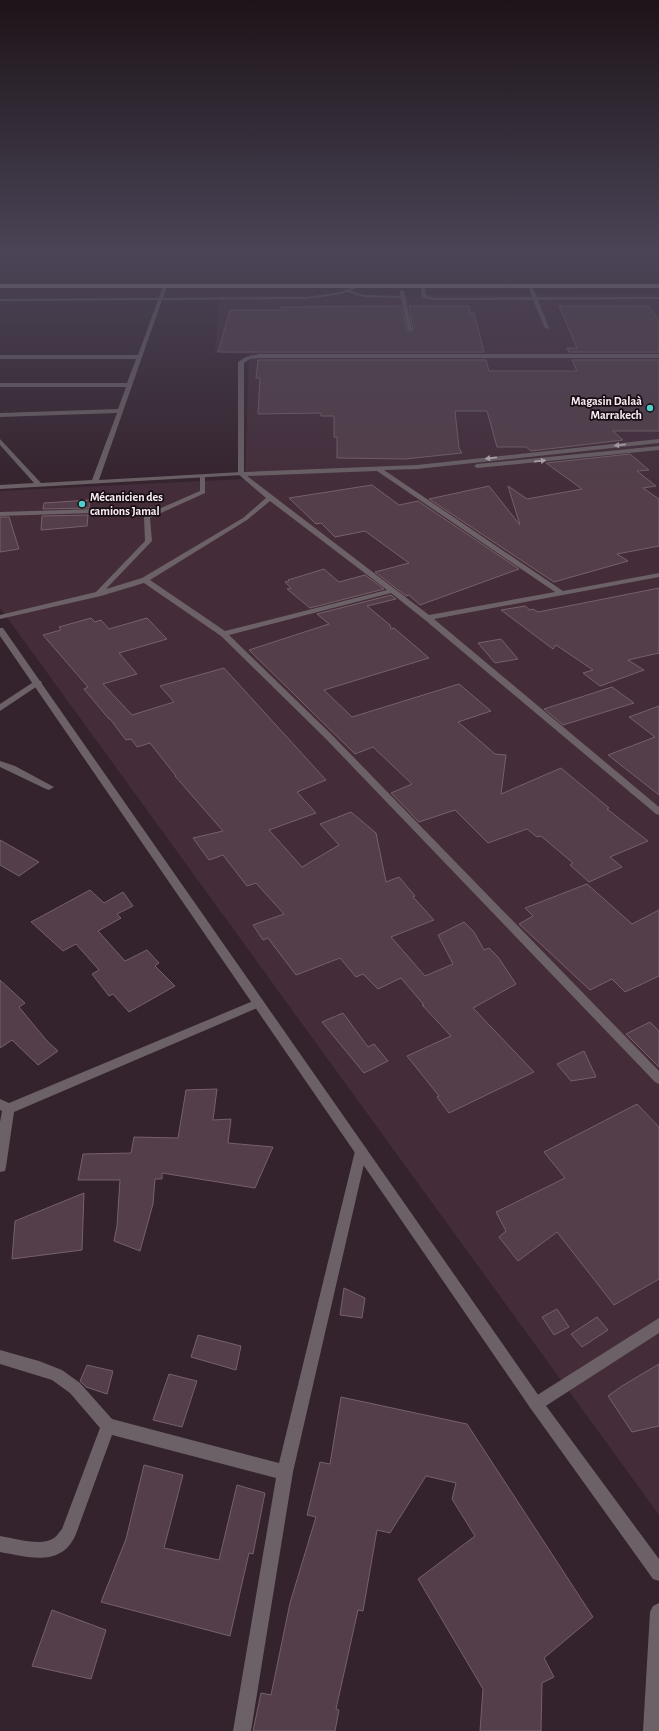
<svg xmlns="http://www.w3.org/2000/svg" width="659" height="1731" font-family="'Alegreya Sans',sans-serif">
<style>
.built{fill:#442c39}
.building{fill:#533e49;stroke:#75606b}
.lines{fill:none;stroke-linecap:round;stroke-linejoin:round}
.service{fill:#6b6166;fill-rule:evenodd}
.minor{fill:#6b6166;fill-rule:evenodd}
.tertiary{fill:#6b6166;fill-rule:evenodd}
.trunk{fill:#bba4b0;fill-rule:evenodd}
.oneway{fill:#baaeb4}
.poi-dot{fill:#52cdce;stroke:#170e13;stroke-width:1.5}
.labels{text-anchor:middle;stroke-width:3.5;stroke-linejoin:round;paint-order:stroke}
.far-poi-label{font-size:12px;font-weight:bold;fill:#faedf3;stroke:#170e13;text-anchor:end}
</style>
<rect width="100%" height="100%" fill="#34222c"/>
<path class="built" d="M659,294v1221l-659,-907v-117l245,-12 4,-125 -34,-1 5,-57z"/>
<path class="building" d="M401,306l6,24 2,2 4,-2 -4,-24h60l1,7h4l10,39h-266l12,-42h51v-3z
M559,306h90l10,15v31h-90l-2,-4h10z
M258,360h228l3,11h88l-5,-11h87v71h-46l10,9 -92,11 -5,-4h-29l-10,-36h-32l4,37 3,5 -57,6 -68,-1v-21h-3v-21h-13v-3l-63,1 2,-36h-4z
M630,454l19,16 -12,1 19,15 -13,2 16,11v47l-42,8 11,7 -74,21 -125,-83 60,-13 31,39 -12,-39 19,13 55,-10 -36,-26z
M372,485l27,20 19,-4 101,68 -99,36 -11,-10 -3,1 -31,-24 34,-9 -44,-32 -30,6 -14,-14 -5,1 -27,-26z
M90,500l-1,8 -46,1 1,-6z
M88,515l-1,11 -46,4 1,-14z
M0,517h9l10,32 -19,3z
M324,569l15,13 26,-7 19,14 -74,19 -23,-19 4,-1 -6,-6 4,-1 -1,-1z
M659,588v65l-31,7 16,10 -44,16 -17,-13 10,-3 -37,-25 -3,4 -52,-39 24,-4 5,4 3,-1 5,3z
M391,595l5,4 -29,7 23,19 1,4 3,-1 35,30 -105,32 28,27 107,-33 32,27 -33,11 37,32 11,1 -5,39 60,-26 48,40 -2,1 41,32 -38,16 12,10 -33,15 -19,-17 3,-2 -32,-27 -4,1 -10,-8 -39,14 -33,-33 -36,12 -28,-29 21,-9 -39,-37 -18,7 -106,-104 80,-26 -12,-10z
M91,618l4,4 6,-2 8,9 38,-11 20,21 -48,14 18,21 -34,10 29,31 42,-13 -14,-16 64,-18 102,112 -29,12 19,21 -47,17 33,37 37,-22 -19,-21 31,-12 25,21 10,49 13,-5 16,19 -2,1 21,23 -43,17 34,39 28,-12 -15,-29 26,-13 10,10 10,18 5,-2 9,9 18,27 -43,24 61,64 -85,41 -12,-16 2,-1 -32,-40 44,-20 -29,-31h2l-23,-27 -23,11 -15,-15 -7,3 -16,-19 -44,17 -28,-37 -5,2 -10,-15 31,-11 -28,-31 -9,3 -24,-31 -14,5 -16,-22 30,-7 -48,-55h1l-26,-33 -13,4 -6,-8 -5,1 -16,-21h-1l-25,-30 4,-2 -45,-52 18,-5 -2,-3z
M501,639l17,20 -23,4 -17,-20z
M612,687l22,16 -71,22 -19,-16z
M659,706v89l-51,-40 47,-18 -26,-20z
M0,840l39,22 -20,14 -19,-11z
M587,884l45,40 27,-14v66l-34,16 -13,-13 -22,11 -71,-66 14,-8 -8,-8z
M90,890l14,13 19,-11 10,14 -16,8 4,4 -23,13 27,30 22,-11 12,13 -4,3 20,20 -46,26 -16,-18 -4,2 -17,-22 7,-4 -23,-26 -13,7 -32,-29z
M0,980l25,23 -6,4 28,34 11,10 -20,14 -26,-25 -12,8z
M343,1013l25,34 6,-3 14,17 -24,12 -42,-51z
M650,1022l9,9v36l-33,-33z
M584,1051l12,26 -25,4 -14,-17z
M217,1089l-4,31 18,-1 -3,24 45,4 -18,41 -93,-15v6h-7l-2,25 -13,47 -26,-10 3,-15 3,-46h-42l5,-26 48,-1 3,-16 44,1 8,-48z
M637,1104l22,23v152l-45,26 -57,-73 -39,29 -19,-24 7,-6 -10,-19 69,-34 -21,-26z
M84,1193l-2,57 -70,9 3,-38z
M344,1288l21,10 -3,20 -22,-3z
M557,1309l12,18 -15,8 -12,-18z
M597,1317l11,13 -26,17 -11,-13z
M198,1335l43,11 -5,24 -45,-13z
M659,1364v62l-27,6 -24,-36 14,-10z
M87,1365l26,6 -6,23 -21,-7 -6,-6z
M169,1374l28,7 -15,46 -29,-7z
M341,1397l126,27 126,193 -49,41 10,19 -12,6 -1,48h-61l3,-42 -65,-110 57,-43 -23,-37 4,-16 -30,-7 -36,57 -13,-3 -14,81 -5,-1 -22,99 3,1 -4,21h-82l8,-38 10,2 19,-92 26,-86 -9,-2 13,-53 10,2z
M144,1465l39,10 -19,73 55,12 18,-75 28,8 -12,61 -4,-1 -19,83 -129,-34 25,-63z
M52,1610l54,20 -15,49 -59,-13z"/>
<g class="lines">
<path class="service" d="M420,285l4,1 2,9 7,3 99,-1 -4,-11 2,-1 2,1 5,11h122v2l-121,1 11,28 -2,1 -2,-1 -12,-28h-101l-10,-3z
M349,290l15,5 36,1v-5h4l8,39 -2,1 -2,-1 -7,-32 -37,-1 -17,-5z
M259,354h400v4h-400l-9,1 -6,4v109l173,-7 242,-26v4l-242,26 -33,1 179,121 96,-18v4l-225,42 225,188v8l-3,-1 -231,-194 -34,-27 -162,42 103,100 327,336v13l-4,-2 -329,-343 -105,-103 -77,-53 -43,13 -101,23v-4l96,-23 49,-51 -1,-24 11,-6 -155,5v-4l158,-5 3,1 39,-17v-15l5,-1v18l-55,25 2,23 -46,48 36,-11 101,-60 23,-20 -28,-24v-112l8,-5zM376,471h1l178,121 -126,23 -182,-139zM270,501l117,89 -162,41 -75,-51 97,-60z
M659,446v4l-182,18 -3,-2 3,-2z
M659,1318v15l-118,76 -5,2 -5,-2 -3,-5 3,-5z"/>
<path class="minor" d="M165,285l2,1 -4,12 144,-1 34,-5 18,-7 2,1 -19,8 -35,5 -145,1 -63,180 142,-8 2,1v2l-243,14v-4l34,-2 -34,-38v-6l41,44 51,-3 25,-67 -117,4v-4l118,-4 8,-22h-126v-4h127l9,-24h-136v-4h138l20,-55 -158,1v-2l159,-1 4,-12z
M35,681h6l1,2 -42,28v-7z
M0,761l15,5 39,21 -5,3 -3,-1 -46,-22z
M258,999l4,1 2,3 -2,3 -248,106 -8,55 -1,4 -5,1v-50l2,-11 -2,-1v-11l9,4z
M361,1146l4,1 2,4 -74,321 -42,259h-18l43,-253 -164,-43 -36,99c-14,34 -48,23 -76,18v-16c14,2 42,11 54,2 3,-2 5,-6 8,-9l38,-101 -30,-35 -18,-13 -52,-16v-14l39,11 23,9 18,13 32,36 167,44 76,-312 2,-4z
M659,1603v128h-16l7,-119 3,-6z"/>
<path class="tertiary" d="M0,628h3l538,771 118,160v22l-6,-2 -122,-170 -531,-773z"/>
<path class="trunk" d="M0,284h659v4h-659z"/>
</g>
<defs><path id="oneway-solid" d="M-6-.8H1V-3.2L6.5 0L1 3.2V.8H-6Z"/></defs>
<g class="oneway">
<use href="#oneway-solid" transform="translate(620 445) rotate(174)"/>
<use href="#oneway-solid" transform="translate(491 458) rotate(174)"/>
<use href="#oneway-solid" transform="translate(540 461) rotate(-6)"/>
</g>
<linearGradient id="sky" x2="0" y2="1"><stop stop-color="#1d1318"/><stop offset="0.51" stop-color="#4a4456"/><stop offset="1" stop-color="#4a4456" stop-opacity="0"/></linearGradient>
<rect width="659" height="497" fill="url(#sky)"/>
<g class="poi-dot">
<circle cx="650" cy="408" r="4"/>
<circle cx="82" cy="504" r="4"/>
</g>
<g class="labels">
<g class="far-poi-label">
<text x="642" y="405">Magasin Dalaà<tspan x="642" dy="14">Marrakech</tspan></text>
<text x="90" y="501" text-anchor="start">Mécanicien des<tspan x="90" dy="14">camions Jamal</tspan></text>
</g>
</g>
</svg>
